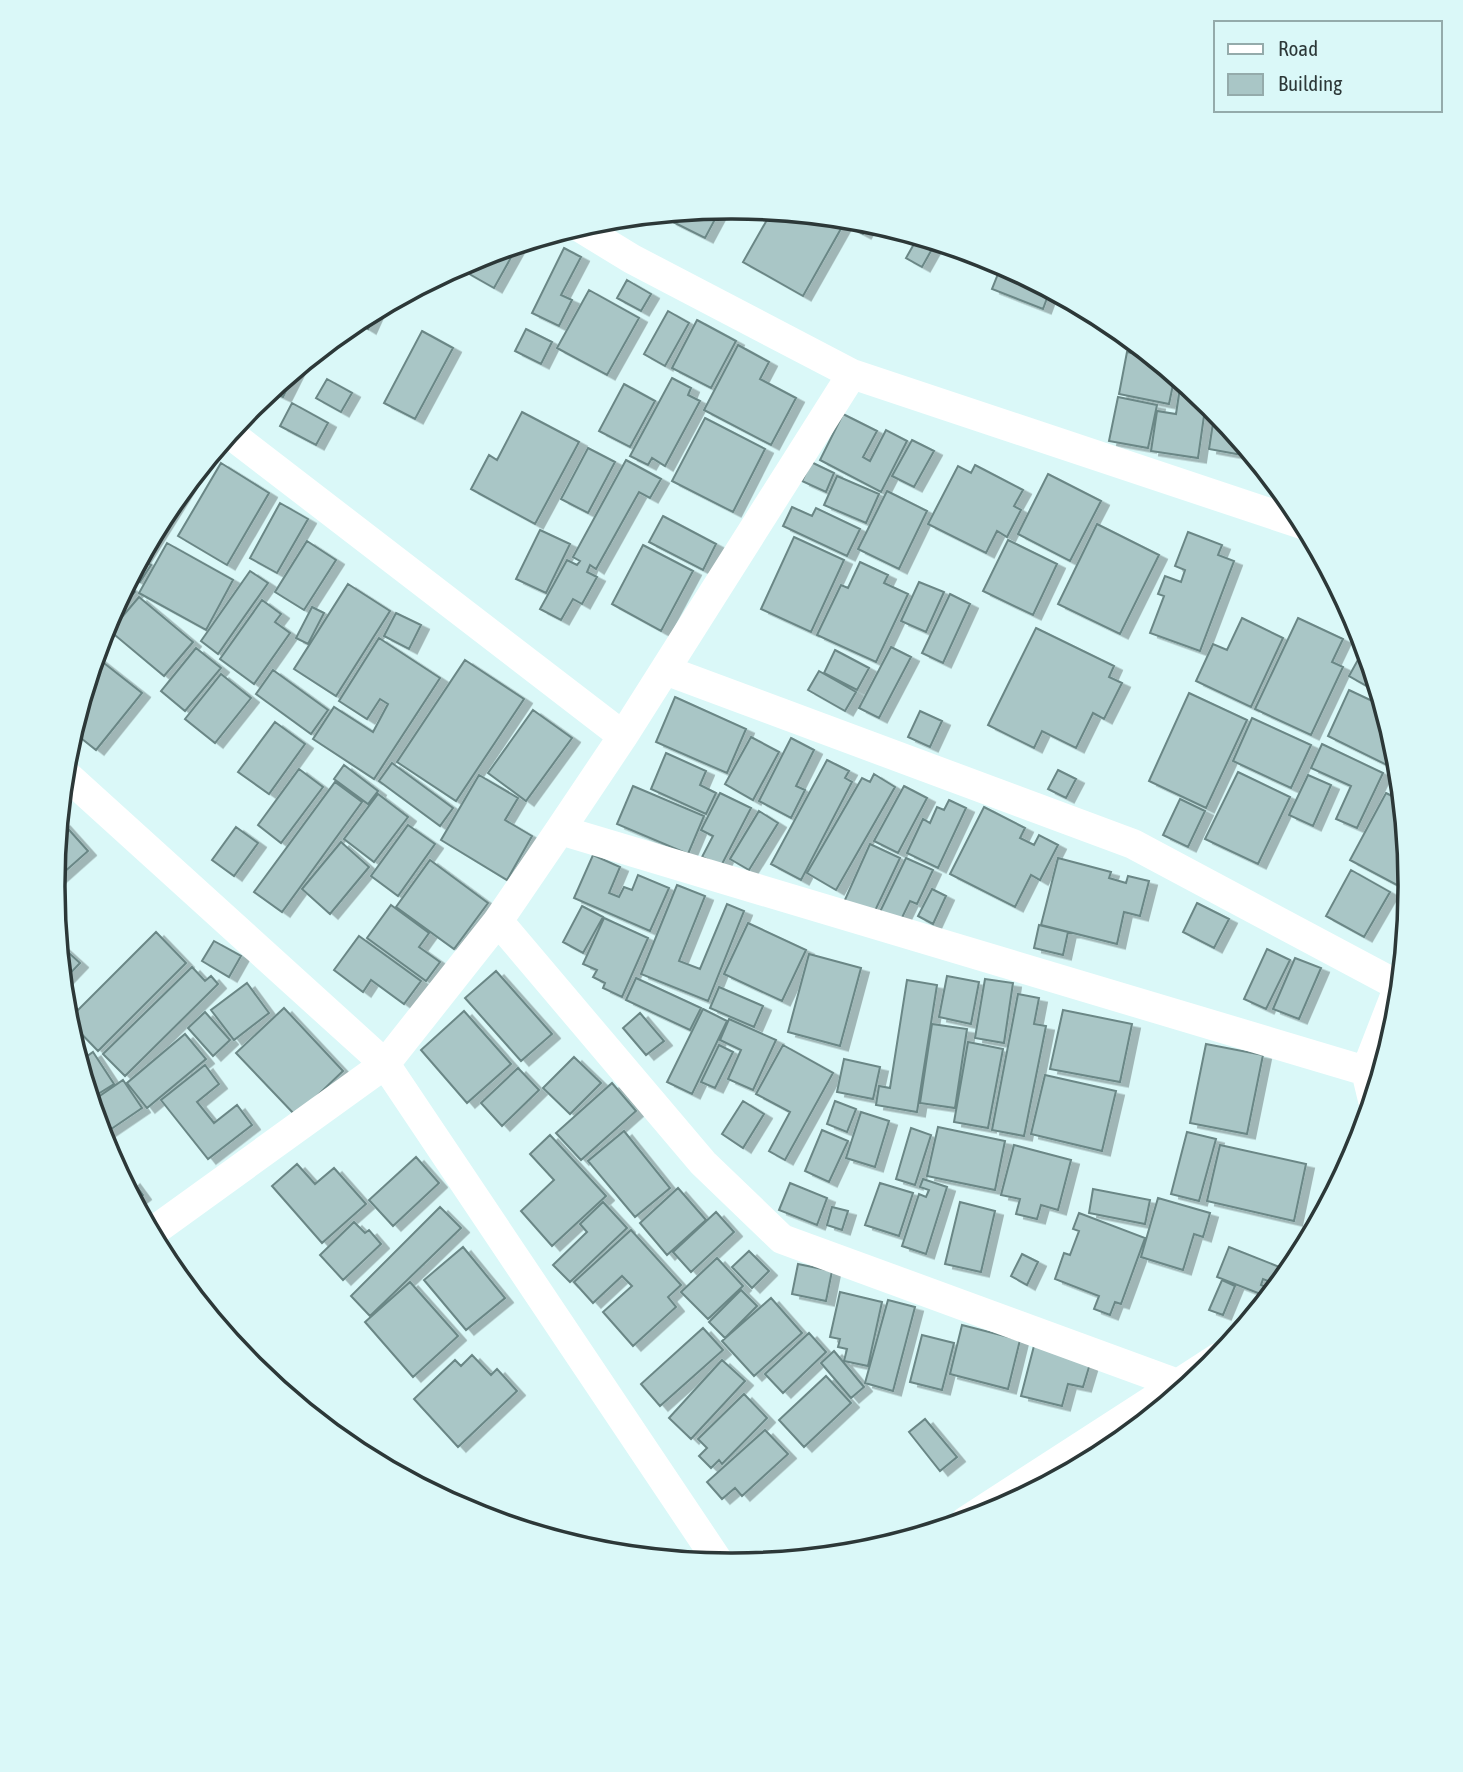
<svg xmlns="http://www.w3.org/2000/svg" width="1463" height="1772" font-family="'Asap Condensed',sans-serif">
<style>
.building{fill:#a9c6c6;stroke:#6b8786;stroke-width:2;filter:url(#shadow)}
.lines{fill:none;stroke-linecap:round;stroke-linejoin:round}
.street{stroke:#fff;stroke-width:30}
.rim{fill:none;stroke:#2c3838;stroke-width:3.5}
</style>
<defs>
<filter id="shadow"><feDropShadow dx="8" dy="4.5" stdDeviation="0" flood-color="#0004"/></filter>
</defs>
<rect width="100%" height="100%" fill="#daf8f8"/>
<path class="building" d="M721,208l-16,30 -36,-18 4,-7z
M772,211l75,7 -44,78 -60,-34z
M854,219l16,3 -7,12 -13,-7z
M918,237l18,5 -14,25 -16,-9z
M518,245l-24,43 -30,-17 8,-12z
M564,248l17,9 -20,38 11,5 -13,26 -27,-13z
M1002,264l48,26 -7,19 -51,-20z
M627,280l24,14 -10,17 -24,-13z
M589,290l50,28 -32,57 -50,-27z
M377,309l-9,20 -13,-8z
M668,311l21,12 -24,43 -21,-12z
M697,320l39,21 -25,47 -39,-20z
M526,329l26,13 -11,22 -26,-13z
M422,331l31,17 -38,71 -31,-16z
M738,345l31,17 -9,17 36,19 -25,47 -67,-35z
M1127,352l25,5 23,18 -6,29 -50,-10z
M297,369l-14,28 -13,-6z
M672,378l19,10 -3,7 12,6 -35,65 -13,-8 -4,7 -18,-9z
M327,379l25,14 -11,19 -25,-14z
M1181,381l25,21 -8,56 -47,-7 6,-40 19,3z
M624,384l31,17 -25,46 -31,-16z
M1118,397l39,8 -9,43 -39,-7z
M292,403l36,20 -12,22 -36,-19z
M1215,410l38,47 -44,-8z
M522,412l57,30 -44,82 -64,-35 18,-34 8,5z
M843,414l34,17 -14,26 7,4 16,-31 21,11 -26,51 -61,-32z
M705,418l60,31 -32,63 -61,-31z
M912,440l22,11 -20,36 -22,-11z
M588,448l27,14 -27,51 -27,-14z
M626,460l35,19 -11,19 -11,-6 -43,77 -6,-4 -3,7 10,5 -15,27 -9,-5 -12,21 -21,-11 27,-49 10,5 3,-4 -7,-4z
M811,462l23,11 -8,19 -24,-11z
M221,463l48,30 -42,72 -49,-29z
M975,465l48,25 -9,16 7,4 -14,27 -10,-6 -11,22 -58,-29 30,-58 13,7z
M1048,474l53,27 -31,60 -52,-27z
M837,476l42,18 -13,29 -42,-18z
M193,477l-51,82 9,6 -11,17 -9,-5 36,-69z
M887,491l40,20 -28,58 -41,-20z
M280,503l28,16 -31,54 -27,-15z
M792,507l20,9 4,-8 44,21 -13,27 -64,-30z
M663,516l53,28 -13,26 -54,-28z
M1097,524l62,31 -39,79 -62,-30z
M540,530l30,14 -24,49 -30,-14z
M1188,532l34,13 -4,10 16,6 -34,90 -50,-18 14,-37 -6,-2 7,-18 16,6 4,-12 -10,-4z
M794,537l50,23 -33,72 -50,-23z
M1008,540l49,24 -24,51 -50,-24z
M307,541l29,19 -32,50 -29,-18z
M167,543l66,37 -27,50 -67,-37z
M643,545l50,26 -32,60 -49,-27z
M860,562l28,13 -4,8 24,11 -32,68 -59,-27 24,-50 7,3z
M250,571l18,12 -50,71 -17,-13z
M919,582l25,10 -18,40 -25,-11z
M348,584l42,27 -54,85 -42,-27z
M126,585l9,7 -31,35v-1z
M950,594l20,10 -27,59 -21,-10z
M139,597l54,45 -29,34 -54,-45z
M262,600l19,14 -6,8 15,11 -36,51 -34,-25z
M312,607l12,6 -16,31 -12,-6z
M396,613l25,12 -12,24 -25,-13z
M1242,618l41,20 -32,69 -55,-26 17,-37 14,6z
M1298,618l45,21 -11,23 11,5 -32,68 -56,-26z
M1036,628l78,38 -5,11 13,6 -18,36 -11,-6 -17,35 -34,-17 -8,17 -46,-23z
M379,638l61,40 -66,101 -61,-40 21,-32 39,25 15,-28 -8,-5 -13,20 -28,-18z
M891,647l20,10 -32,61 -20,-10z
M1365,647l14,46 -30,-17z
M196,648l25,20 -36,43 -24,-20z
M835,650l34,18 -12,22 -33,-17z
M95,656l47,37 -46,57 -24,-19z
M465,660l59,39 -68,102 -59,-39z
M273,670l55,40 -17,24 -55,-40z
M819,671l37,21 -11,19 -37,-21z
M221,674l30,24 -36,45 -30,-24z
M1349,690l34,16 14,48 -6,13 -63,-31z
M1189,693l58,27 -41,88 -57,-27z
M675,697l71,32 -19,44 -71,-31z
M533,710l39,28 -46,63 -38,-28z
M920,711l22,10 -12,26 -22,-10z
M1252,718l59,27 -20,43 -58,-27z
M275,722l30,22 -36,50 -31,-22z
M751,737l28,15 -26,48 -28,-16z
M791,738l23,12 -18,36 9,4 -14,28 -32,-17z
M1322,744l61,29 -26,55 -21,-9 15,-33 -40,-18z
M666,753l40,18 -6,14 16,8 -10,21 -55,-25z
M827,760l22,11 -4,7 7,4 -51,98 -30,-16z
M392,763l61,45 -13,18 -61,-45z
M344,765l34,26 -10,13 -34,-25z
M299,769l24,18 -42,56 -23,-18z
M1058,770l18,9 -10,19 -18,-9z
M1238,772l52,25 -32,67 -53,-25z
M874,774l21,13 -59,103 -29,-17 55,-95 8,4z
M479,775l39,23 -13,22 27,16 -25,44 -66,-40z
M1308,775l23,10 -18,41 -24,-11z
M335,782l27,20 -80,110 -28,-20z
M633,786l71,30 -16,38 -71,-30z
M904,786l23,12 -29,55 -24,-12z
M720,793l31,15 -30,58 -19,-9 11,-21 -12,-6z
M1386,793l16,8 8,91 -60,-32z
M378,794l30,23 -34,45 -30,-23z
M1180,799l25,12 -17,36 -25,-12z
M949,800l17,8 -28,60 -31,-15 16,-34 7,4 7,-16 7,3z
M984,807l41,21 -5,10 14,7 5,-10 19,10 -18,35 -9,-5 -16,32 -65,-33z
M759,811l19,12 -29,47 -19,-11z
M62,822l26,29 -35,31 5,-57z
M408,825l27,19 -37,52 -27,-20z
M236,827l22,16 -24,33 -22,-16z
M341,842l28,25 -39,47 -28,-25z
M870,844l30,14 -27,57 -29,-13z
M593,855l27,12 -11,26 10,4 5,-10 8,3 6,-15 31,13 -19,43 -76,-33z
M906,858l27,12 -16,34 -7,-3 -13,27 -20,-10z
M1058,858l53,14 -2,6 17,5 2,-7 21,5 -9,35 -16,-4 -7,32 -76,-19z
M430,860l58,43 -34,46 -58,-42z
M1351,870l39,22 -26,45 -38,-21z
M677,885l28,11 -26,65 21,8 27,-65 17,7 -36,90 -67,-27z
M932,889l14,7 -13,28 -15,-8z
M1197,903l32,16 -15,29 -31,-16z
M391,905l38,28 -10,14 21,15 -14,19 -59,-43z
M582,906l21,11 -20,36 -20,-11z
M604,918l44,20 -26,59 -19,-9 2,-5 -12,-6 4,-7 -14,-6z
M748,923l58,27 -24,51 -58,-27z
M1039,925l29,7 -5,23 -29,-7z
M156,932l30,31 -88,88 -30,-31z
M359,936l62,45 -17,23 -33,-24 -8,12 -29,-22z
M214,941l27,15 -12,21 -27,-16z
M58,943l22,20 -18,19z
M1267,949l23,11 -24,49 -22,-10z
M809,954l52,14 -21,78 -52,-14z
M1295,958l26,10 -22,51 -26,-10z
M192,967l13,14 6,-5 7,8 -93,92 -22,-22z
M496,971l56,63 -31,27 -56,-63z
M947,976l32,6 -8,42 -32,-7z
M636,978l65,30 -11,22 -64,-30z
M985,979l28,4 -9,60 -29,-5z
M907,980l30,5 -20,127 -41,-7 3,-19 11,2z
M247,983l22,30 -35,27 -23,-30z
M719,987l44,19 -9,21 -44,-19z
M1018,994l21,4 -5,26 12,2 -22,110 -32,-6z
M284,1008l59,63 -47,45 -60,-63z
M703,1009l24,12 -35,73 -25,-12z
M1063,1010l69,14 -12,58 -70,-13z
M464,1011l47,53 -44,39 -46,-53z
M205,1012l25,28 -17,16 -25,-28z
M640,1013l24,28 -18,14 -23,-27z
M729,1019l47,21 -23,50 -25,-11 13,-29 -21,-10z
M932,1024l35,5 -12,79 -35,-5z
M185,1034l21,25 -59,49 -20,-25z
M968,1042l35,7 -15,79 -34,-6z
M1206,1044l57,11 -16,79 -57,-11z
M719,1045l14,7 -18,36 -14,-6z
M783,1045l50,28 -48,87 -16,-9 21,-39 -34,-18z
M93,1052l21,32 -24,15 -11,-37z
M574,1057l27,26 -31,31 -27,-26z
M844,1059l36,8 -7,32 -36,-7z
M205,1065l14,19 -22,18 17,21 23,-18 15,20 -44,34 -47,-59z
M518,1068l21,22 -37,36 -21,-23z
M1045,1075l71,16 -14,60 -71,-17z
M123,1080l19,28 -41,28 -10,-34z
M612,1083l24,28 -55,49 -25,-27z
M743,1101l21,13 -21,34 -21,-14z
M835,1101l21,8 -9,23 -20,-8z
M861,1112l28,9 -14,46 -29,-9z
M938,1127l67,14 -10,49 -68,-14z
M911,1128l20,7 -16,50 -19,-6z
M822,1130l26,11 -19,41 -24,-11z
M624,1131l46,57 -35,29 -47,-56z
M1187,1132l29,7 -17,62 -28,-7z
M550,1135l56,61 -54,50 -31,-35 33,-31 -24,-26z
M1014,1145l57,15 -13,50 -17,-5 -4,14 -21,-5 4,-15 -19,-4z
M1220,1145l86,19 -12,57 -87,-20z
M416,1157l23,26 -46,43 -24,-26z
M297,1164l18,20 19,-16 32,36 -44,39 -50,-57z
M120,1175l7,10 5,-5 11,15 -9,7z
M923,1179l24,8 -21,67 -24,-8 17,-52 7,3 3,-7 -9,-3z
M790,1183l37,15 -10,27 -38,-15z
M880,1183l33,10 -14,43 -34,-11z
M678,1188l28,32 -39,35 -27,-32z
M1093,1189l57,11 -5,24 -56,-11z
M1158,1198l52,15 -7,24 -9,-3 -11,36 -42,-13z
M603,1202l24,26 -57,54 -17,-17 34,-33 -7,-8z
M960,1202l35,9 -14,61 -36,-8z
M440,1207l21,21 -91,88 -19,-20z
M832,1207l16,4 -6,19 -15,-5z
M716,1212l18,20 -43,40 -18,-20z
M1079,1213l66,25 -24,66 -6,-2 -5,13 -16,-6 5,-13 -44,-17 9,-26 6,2 9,-24 -6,-2z
M354,1222l11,11 4,-3 12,14 -38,36 -23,-25z
M631,1230l50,55 -13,12 8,10 -43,39 -30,-34 29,-26 -10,-10 -29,27 -19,-21z
M463,1247l42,51 -39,32 -42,-50z
M1229,1247l53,21 -6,16 -13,-5 -2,6 5,2 -3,8 -46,-18z
M749,1251l20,20 -17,17 -20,-21z
M1022,1254l16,8 -11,23 -16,-9z
M717,1258l26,28 -35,33 -27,-27z
M798,1264l34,7 -6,30 -34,-7z
M1222,1280l13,6 -12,29 -14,-5z
M410,1282l48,54 -45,41 -48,-55z
M741,1290l16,16 -32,32 -16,-16z
M840,1292l42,10 -14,64 -24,-5 3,-12 -9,-2 2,-8 -10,-2z
M771,1298l31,35 -48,43 -32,-35z
M888,1300l27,7 -22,84 -28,-8z
M962,1325l58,15 -12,49 -58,-15z
M703,1328l20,22 -63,56 -19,-22z
M809,1333l17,19 -43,41 -18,-19z
M922,1335l32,8 -12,47 -32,-8z
M1035,1342l57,15 -9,30 -15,-3 -6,22 -41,-10z
M834,1351l30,36 -13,11 -30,-35z
M472,1355l19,20 6,-6 20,22 -59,56 -44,-48 41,-39 6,6z
M722,1360l23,21 -54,58 -22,-21z
M826,1376l25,27 -47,44 -25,-27z
M744,1394l23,24 -45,46 -3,-4 -8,8 -12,-12 8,-8 -9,-9z
M925,1419l32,38 -17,14 -31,-39z
M765,1430l23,24 -46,42 -7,-8 -13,11 -15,-17z"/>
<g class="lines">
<path class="street" d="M578,226l54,33 220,115 453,151
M229,433l394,303
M665,670l468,174 266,142 2,-5
M64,773l321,291 335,500
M560,830l806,241
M498,921l205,242 79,76 396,145
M1373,1100l-7,-29 33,-85
M151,1233l234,-169 113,-143 62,-91 63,-94 229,-362
M966,1521l252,-163"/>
</g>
<path d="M0 0H1463V1772H0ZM731 219H732A666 666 0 0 1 1398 885V887A666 666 0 0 1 732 1553H731A666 666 0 0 1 65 887V885A666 666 0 0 1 731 219Z" fill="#daf8f8" fill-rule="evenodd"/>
<path class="rim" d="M731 219H732A666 666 0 0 1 1398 885V887A666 666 0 0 1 732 1553H731A666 666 0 0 1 65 887V885A666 666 0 0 1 731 219Z"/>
<rect x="1214" y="21" width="228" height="91" fill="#daf8f8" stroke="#94abab" stroke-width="2"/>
<rect x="1228" y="44" width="35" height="10" fill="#ffffff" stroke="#94abab" stroke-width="2"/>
<text x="1278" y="56" font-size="21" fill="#2c3838">Road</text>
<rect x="1228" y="74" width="35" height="21" fill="#a9c6c6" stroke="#94abab" stroke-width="2"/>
<text x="1278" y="91" font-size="21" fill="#2c3838">Building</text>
</svg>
